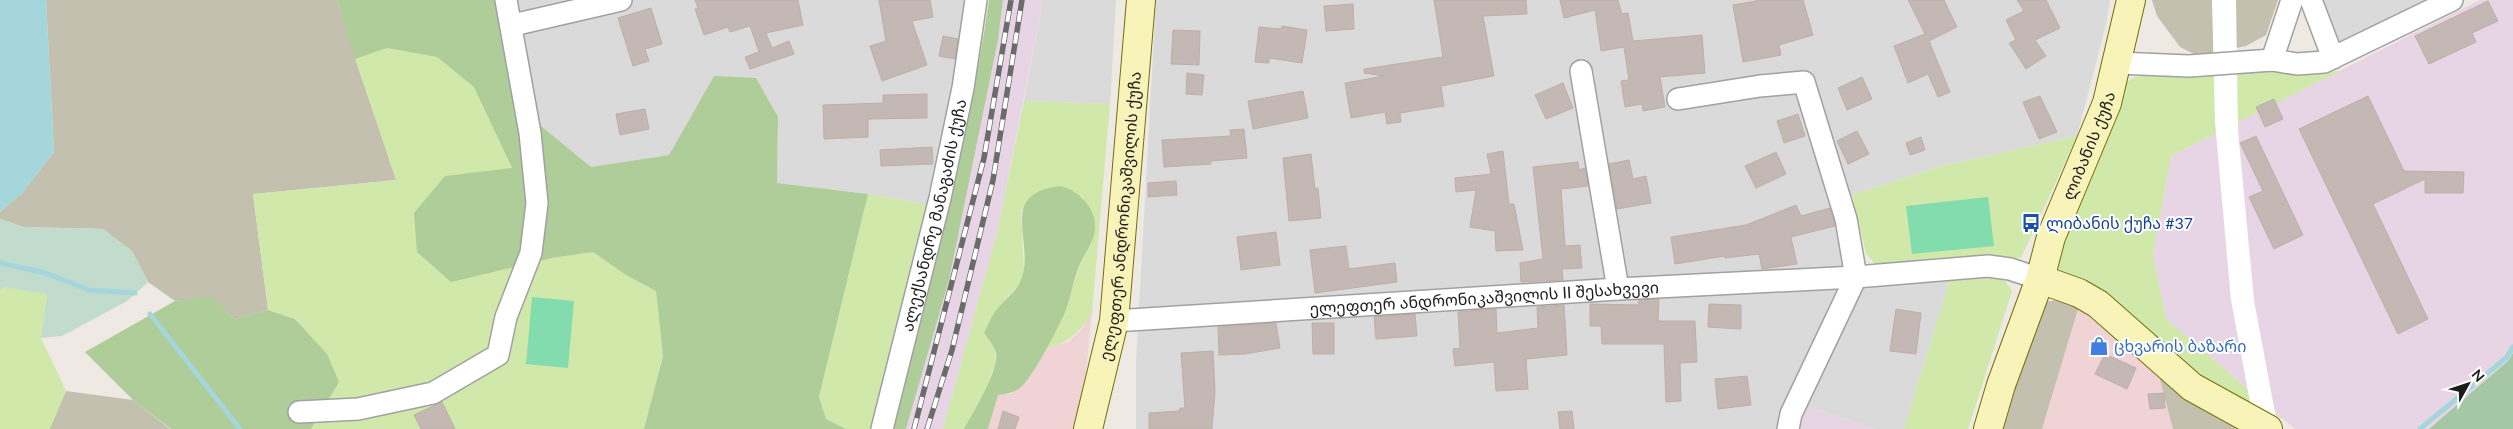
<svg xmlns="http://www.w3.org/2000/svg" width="2513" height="429" font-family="Lato,'Noto Sans Georgian',sans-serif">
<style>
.residential{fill:#dbdada}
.commercial{fill:#efd3d5}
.industrial{fill:#e7d5e6}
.construction{fill:#c3c0af}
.grass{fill:#d0e8aa}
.forest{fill:#afcd99}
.wetland{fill:#c1dccc}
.cemetery{fill:#a5c7a6}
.pitch{fill:#83dcae}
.water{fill:#a4d6db}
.pier{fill:#fff}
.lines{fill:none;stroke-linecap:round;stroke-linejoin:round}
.stream{stroke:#a4d6db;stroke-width:5}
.building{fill:#c3b8b3;stroke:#c0aea6}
.street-casing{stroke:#a1a1a1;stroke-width:24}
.secondary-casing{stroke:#727007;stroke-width:30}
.street{stroke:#fff;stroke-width:21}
.secondary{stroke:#f8f3b8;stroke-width:28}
.rail-casing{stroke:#6b6b6b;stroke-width:5.5}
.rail{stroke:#fff;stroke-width:4;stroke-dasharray:11;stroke-linecap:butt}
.labels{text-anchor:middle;stroke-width:4;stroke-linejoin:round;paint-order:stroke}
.street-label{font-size:16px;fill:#1d1d1d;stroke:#fff}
.transit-label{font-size:16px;fill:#164399;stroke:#fff;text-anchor:start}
.shop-label{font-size:16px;fill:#366cbe;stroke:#fff;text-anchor:start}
</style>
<rect width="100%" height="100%" fill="#eee9e3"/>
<path class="residential" d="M499,0h473l-38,206 -66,-12 -91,-11 1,-66 -64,-41 -45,79 -78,12 -73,-60z
M1043,0h73l-6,104 -86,-3z
M1156,0h954l-4,24 -29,112 -139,31 -105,34 13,63 -6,29 -60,136h-644v-67z
M2321,0h115l-94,46z
M1951,276l-47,153h-29l-69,-23 57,-117z"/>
<path class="commercial" d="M2079,306l78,62 16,61h-131z
M1092,313l-10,97 -6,19h-88l10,-35h12l19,-16 15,-28 25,-9 11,-10z"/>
<path class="industrial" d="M1003,0h40l-45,229 -55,200h-37l43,-149 49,-240z
M2480,0h33v353l-5,8 -77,68h-136l-129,-110 -13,-64 18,-99z
M1806,406l69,23h-79z"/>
<path class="construction" d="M46,0h291l59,180 -143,14 15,116 -34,9 -22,-22 -37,4 -27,-19 -16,-31 -29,-22 -79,-2 -24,-8v-7l22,-19 32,-41z
M2152,0h126l-12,35 -20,11 -48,10 -18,-9 -23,-31z
M2057,300l22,6 -37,123h-42l44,-127z
M2157,368l91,61h-75z
M66,391l67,9 37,29h-121z"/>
<path class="grass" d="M387,48l50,9 38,30 37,82 -29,4 -32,108 101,-23 41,-6 33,23 30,16 7,65 -19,73h-333l28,-47 -43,-63 -28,-9 -15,-116 143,-14 -41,-121z
M2164,70l176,1 -169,85 -18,99 13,64 117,100 -78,-37 -151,-112 6,-27 61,-157 12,-8z
M1024,101l86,3 -18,209c-15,23 -23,28 -48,37l20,-37 16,-48 12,-23 2,-24 -12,-22 -61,14 3,61 -4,13 -24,26 -1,54 -10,28 -21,37h-21l55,-200z
M2077,136l-56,122 -31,-1 -112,11 -12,-15 -14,-58 86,-28z
M868,194l66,12 -62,223h-26l-20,-10 -7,-22z
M1951,276l53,3 8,12 -44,138h-64z
M5,287l42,6 -6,45 25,53 -16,38h-50v-139z"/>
<path class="forest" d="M337,0h162l19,107 73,60 78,-12 45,-79 42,2 22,39 -1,66 91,11 -49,203 7,22 20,10h-202l19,-73 -7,-65 -30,-16 -33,-23 -41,6 -101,24 -34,-30 -3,-39 31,-37 67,-8 -38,-81 -37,-30 -50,-9 -32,11z
M989,0h14l-5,40 -49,240 -43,149h-18c41,-141 80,-283 101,-429z
M1060,186c18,4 37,22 35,43 -1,13 -10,24 -15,35 -7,16 -9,33 -15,48 -7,16 -33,67 -45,76 -7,5 -14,6 -22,7l-10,34h-24c9,-16 35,-58 32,-76 -1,-6 -8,-15 -12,-20 4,-8 8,-18 13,-24 7,-9 19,-17 23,-27 18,-37 -26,-88 40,-96z
M212,296l22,23 34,-9 27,9 32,35 12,28 -28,47h-140l-38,-29 -48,-48 90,-51z"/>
<path class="wetland" d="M0,219l24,8 79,2 29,22 16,31 -21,19 -65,35 -21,2 6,-44 -42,-7 -5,3z"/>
<path class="cemetery" d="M2513,353v76h-84l79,-68z"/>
<path class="pitch" d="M1988,197l6,49 -82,8 -6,-48z
M532,297l42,4 -6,67 -42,-4z"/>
<path class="water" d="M0,0h46l8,152 -32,41 -22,19z"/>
<path class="pier" d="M2212,0h24l2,131 16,169 24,129h-23l-24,-129 -16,-178z"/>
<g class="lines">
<path class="stream" d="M0,263l45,10 44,17 46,3
M150,314l90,115
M2420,429l86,-71 7,-11"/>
</g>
<path class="building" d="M695,0h103l5,25 -37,8 6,15 17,-7 5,13 -44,15 -5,-12 14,-5 -9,-26 -20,6 -2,-5 -24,8 -9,-26 3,-1z
M879,0h51l3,17 -21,4 15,44 -45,16 -12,-35 16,-5z
M1434,0h92l1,14 -44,2 11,60 -53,10 3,20 -44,7 1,9 -14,2 -2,-12 -34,6 -6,-35 39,-7 -20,-3v-4l79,-12z
M1560,0h58l4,14 6,-1 5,28 69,-6 3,38 -45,4 5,30 -22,4 -1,-7 -17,3 -4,-26 8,-1 -5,-33 -23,4 -6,-41 -31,8z
M1761,0h42l10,35 -34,10 2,10 -38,7 -10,-57z
M1908,0h36l13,27 -28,14 21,51 -12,5 -10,-23 -20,9 -14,-37 31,-12z
M2017,0h29l14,28 -25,12 11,16 -20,13 -17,-26 7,-3 -10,-20 18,-9z
M2488,1l10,20 -26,12 4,9 -47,22 -14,-28z
M1353,4l1,25 -28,2 -2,-25z
M651,8l11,36 -17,5 4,12 -16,5 -15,-48z
M1282,26l25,4 -5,33 -33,-5v5l-14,-1 4,-35 22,2z
M1173,30l27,1 -1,34 -28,-1z
M943,36l15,3 -3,20 -16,-3z
M1187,73l17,2 -2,20 -16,-1z
M1862,77l10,22 -25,11 -9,-22z
M1563,83l10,25 -27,11 -11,-24z
M1303,91l5,27 -55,11 -5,-28z
M927,94v24l-59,1v18l-44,2 -1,-34 60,-2v-8z
M2040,96l17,36 -18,7 -16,-37z
M2368,96l36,75 60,1 -1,21h-38v-14l-52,25 55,115 -30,15 -99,-205z
M2274,99l9,20 -18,8 -9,-20z
M645,109l4,20 -29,6 -4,-21z
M1798,114l7,22 -21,7 -7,-22z
M1244,129l3,29 -36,3v3l-47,3 -2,-27 69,-4 -1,-6z
M1857,131l12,23 -21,10 -11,-23z
M2256,136l47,99 -29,14 -25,-52 14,-6 -23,-48z
M1921,137l4,13 -15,5 -4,-12z
M932,147l1,17 -52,2 -1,-16z
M1503,151l6,53h5l9,46 -27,1 -1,-20 -25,-4 6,-37 -20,2 -1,-14 36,-4 -4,-20z
M1776,152l10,22 -30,14 -11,-22z
M1311,154l4,35 3,-1 3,30 -32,3 -6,-63z
M1629,160l4,19 13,-3 5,27 -34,6 -8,-45z
M1578,162l1,8 6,-2 3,18 -27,3 4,57 15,-1 2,23 -20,1 1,11 -42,2 -1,-19 23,-4 -10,-92z
M1176,181l1,14 -29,2v-14z
M1796,205l5,11 29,-8 5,18 -44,11 6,27 -35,5 -3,-15 -34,4v-2l-50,8 -4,-27 75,-12z
M1276,232l4,33 -39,5 -4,-33z
M1346,246l3,23 46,-6 2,19 -82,11 -5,-43z
M1659,299l-1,22h37l2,41 -17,1 1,38 -15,1 -2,-58h-62l-1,-18h-11v-22l48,1 1,-5z
M1709,304l32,1v24l-33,-2z
M1564,305l3,50 -41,4 2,30 -32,2 -2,-29 -39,4 -2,-17 7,-1 -2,-36 38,-3 1,24 41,-5 -1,-21z
M1896,309l25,4 -5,41 -26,-3z
M1415,314l2,22 -41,3 -2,-22z
M1276,323l4,25 -35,6 -26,1 -1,-28z
M1312,323h22v31h-21z
M1213,351l2,41 -3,37h-63v-16l30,-2 1,-3h5l-4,-55z
M2105,354l31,14 -9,21 -32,-15z
M1747,376l4,29 -33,4 -3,-30z
M2164,393l1,15 -15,1 -2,-15z
M442,402l13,27h-34l-7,-14z
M1003,411l16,6 -4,12h-17z
M1572,411l2,18h-14l-2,-17z"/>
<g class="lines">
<g class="street-casing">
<g id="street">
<path d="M2311,0l22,58"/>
<path d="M513,25l108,-25"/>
<path d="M2272,60l20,-60"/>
<path d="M2117,63l72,3 83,-6 25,4 27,-2 128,-62"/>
<path d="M1581,71l37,218"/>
<path d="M1678,99l82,-13 44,-4 42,137 10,58 -65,137 -3,15"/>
<path id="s1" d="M1114,321l504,-32 238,-12 132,-11 22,3 30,10"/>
<path d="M299,412l59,-3 75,-16 65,-38 8,-38 25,-64 6,-50 -7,-70 -24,-133"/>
<path id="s2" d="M882,429l58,-231 23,-110 13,-88"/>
</g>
</g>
<g class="secondary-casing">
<g id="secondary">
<path d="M2040,279l39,14 19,11 94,83 76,42"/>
<path id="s3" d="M1088,429l26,-108 27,-321"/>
<path id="s4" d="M1988,429l13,-44 39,-106 11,-42 56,-134 24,-103"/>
</g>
</g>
<use href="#street" class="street"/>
<use href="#secondary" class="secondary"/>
<g class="rail-casing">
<path id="rail" d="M914,429l70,-271 27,-158
M927,429l25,-79 41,-170 29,-180"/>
</g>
<use href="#rail" class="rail"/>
</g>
<defs>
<g id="bus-bare" transform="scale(1.5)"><path d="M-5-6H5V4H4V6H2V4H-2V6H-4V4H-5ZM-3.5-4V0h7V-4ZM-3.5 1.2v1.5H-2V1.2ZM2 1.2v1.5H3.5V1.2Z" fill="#1a4fb4" stroke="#fff" stroke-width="2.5" paint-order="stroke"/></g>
<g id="shop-bare" transform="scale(1.5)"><path d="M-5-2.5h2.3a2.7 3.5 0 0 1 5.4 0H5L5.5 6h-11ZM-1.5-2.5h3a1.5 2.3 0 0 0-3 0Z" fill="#3f7fe0" stroke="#fff" stroke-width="2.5" paint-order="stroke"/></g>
</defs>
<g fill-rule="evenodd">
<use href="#bus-bare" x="2031" y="223"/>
<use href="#shop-bare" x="2099" y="346"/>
</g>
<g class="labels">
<g class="street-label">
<text dy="6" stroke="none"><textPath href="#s4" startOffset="301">ლიბანის ქუჩა</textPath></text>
<text dy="6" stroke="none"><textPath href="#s3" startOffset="216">ელეფთერ ანდრონიკაშვილის ქუჩა</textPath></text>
<text dy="6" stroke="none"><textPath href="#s2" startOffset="220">ალექსანდრე მანაგაძის ქუჩა</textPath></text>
<text dy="6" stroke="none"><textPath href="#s1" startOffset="371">ელეფთერ ანდრონიკაშვილის II შესახვევი</textPath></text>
</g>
<g class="transit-label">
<text x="2046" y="229">ლიბანის ქუჩა #37</text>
</g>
<g class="shop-label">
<text x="2114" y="352">ცხვარის ბაზარი</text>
</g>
</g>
<g transform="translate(2468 384) rotate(50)" stroke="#ffffff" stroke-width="4" paint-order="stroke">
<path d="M0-4L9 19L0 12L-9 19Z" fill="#1d1d1d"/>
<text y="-8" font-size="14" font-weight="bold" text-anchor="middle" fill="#1d1d1d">N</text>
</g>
</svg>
